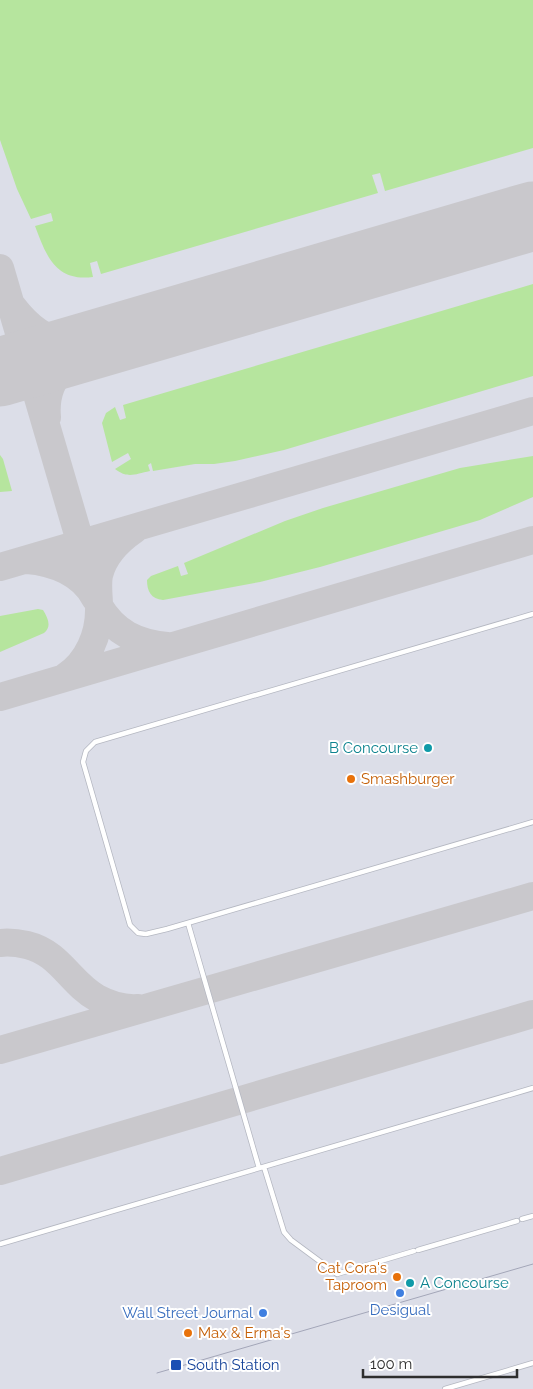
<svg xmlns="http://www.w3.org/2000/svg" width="533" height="1389" font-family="Raleway,sans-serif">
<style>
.airport{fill:#dcdee8}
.green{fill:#b6e59e}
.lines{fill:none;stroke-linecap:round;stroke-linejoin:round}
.taxiway{stroke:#c9c8cc;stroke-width:28}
.runway{stroke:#c9c8cc;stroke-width:69}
.service-casing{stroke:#b4b7c1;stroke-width:6}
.service{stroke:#fff;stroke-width:4.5}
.tram{stroke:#a3a6b8;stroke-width:1}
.culture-dot{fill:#0f9aa8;stroke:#fff;stroke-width:2}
.food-dot{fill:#e8710a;stroke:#fff;stroke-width:2}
.shop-dot{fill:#3f7fe0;stroke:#fff;stroke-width:2}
.transit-dot{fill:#1a4fb4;stroke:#fff;stroke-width:2}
.labels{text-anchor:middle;stroke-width:4;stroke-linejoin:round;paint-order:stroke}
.culture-label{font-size:15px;fill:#0d838f;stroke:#fff;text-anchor:end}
.food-label{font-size:15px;fill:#c56008;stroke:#fff;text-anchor:start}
.shop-label{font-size:15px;fill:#366cbe;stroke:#fff}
.transit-label{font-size:15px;fill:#164399;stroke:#fff;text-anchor:start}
</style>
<rect width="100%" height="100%" fill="#efe9e1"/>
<path class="airport" d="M0,0h533v1389h-533z"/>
<path class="green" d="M0,0h533v148l-148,43 -5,-18 -8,2 6,18 -277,81 -4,-13 -7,2 3,14c-38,5 -47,-22 -58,-51l18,-5 -2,-8 -20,6 -14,-30 -17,-49z
M533,284v92l-249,74 -49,11 -21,3h-19l-42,7 -2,-8 -3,2 2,6c-15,3 -22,8 -35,-2l16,-10 -3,-6 -16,9 -10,-39 4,-10 9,-6 5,13 6,-2 -3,-13z
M0,455l3,4 9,32 -12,1z
M533,456v41l-53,23 -160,47 -60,15 -97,18c-12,-1 -16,-9 -16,-20l4,-4 27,-10 3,10 7,-2 -4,-11 101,-42 38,-13 137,-40z
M38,609l5,1c5,8 9,17 1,23l-44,19v-36z"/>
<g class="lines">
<path class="taxiway" d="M0,268l99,338c16,27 38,37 68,40
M13,307c13,17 32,34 55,36 10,1 21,-1 32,-1
M47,417c-4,-44 27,-61 62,-77
M27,560c26,2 55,13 68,38
M0,567l533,-156
M65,677c23,-15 35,-43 34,-71 0,-10 -2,-21 0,-31 5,-20 19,-34 35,-45
M0,697l533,-157
M0,943c9,-1 18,0 27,2 33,8 43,38 70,53 13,7 27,11 41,10
M0,1050l533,-154
M0,1171l533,-157"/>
<path class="runway" d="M0,372l533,-156"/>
<g class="service-casing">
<path id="service" d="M533,614l-438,128 -9,9 -3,11 47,163 8,8 8,1 21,-5 366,-107
M188,923l71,245
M264,1167l20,65 7,8 46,34 77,-23
M522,1219l11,-3
M0,1244l533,-156
M418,1250l99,-29
M445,1389l88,-26"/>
</g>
<use href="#service" class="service"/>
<path class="tram" d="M157,1373l376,-109"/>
</g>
<g class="culture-dot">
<circle cx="428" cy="748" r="5"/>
<circle cx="410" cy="1283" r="5"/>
</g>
<g class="food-dot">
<circle cx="351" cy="779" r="5"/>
<circle cx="397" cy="1277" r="5"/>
<circle cx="188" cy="1333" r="5"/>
</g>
<g class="shop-dot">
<circle cx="400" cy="1293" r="5"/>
<circle cx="263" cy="1313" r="5"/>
</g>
<rect class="transit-dot" x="170" y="1359" width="12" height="12" rx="2.5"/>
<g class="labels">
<g class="culture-label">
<text x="418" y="753">B Concourse</text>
<text x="420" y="1288" text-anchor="start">A Concourse</text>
</g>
<g class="food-label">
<text x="361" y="784">Smashburger</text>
<text x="387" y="1273" text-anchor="end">Cat Cora's<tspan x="387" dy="17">Taproom</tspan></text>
<text x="198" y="1338">Max &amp; Erma's</text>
</g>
<g class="shop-label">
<text x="400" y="1315">Desigual</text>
<text x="253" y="1318" text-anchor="end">Wall Street Journal</text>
</g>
<g class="transit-label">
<text x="187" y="1370">South Station</text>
</g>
</g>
<path d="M363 1369v8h154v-8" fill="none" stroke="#2e2e2e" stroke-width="2.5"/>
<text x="370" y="1369" font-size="15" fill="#2e2e2e" stroke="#ffffff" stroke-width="4" paint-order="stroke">100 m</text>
</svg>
